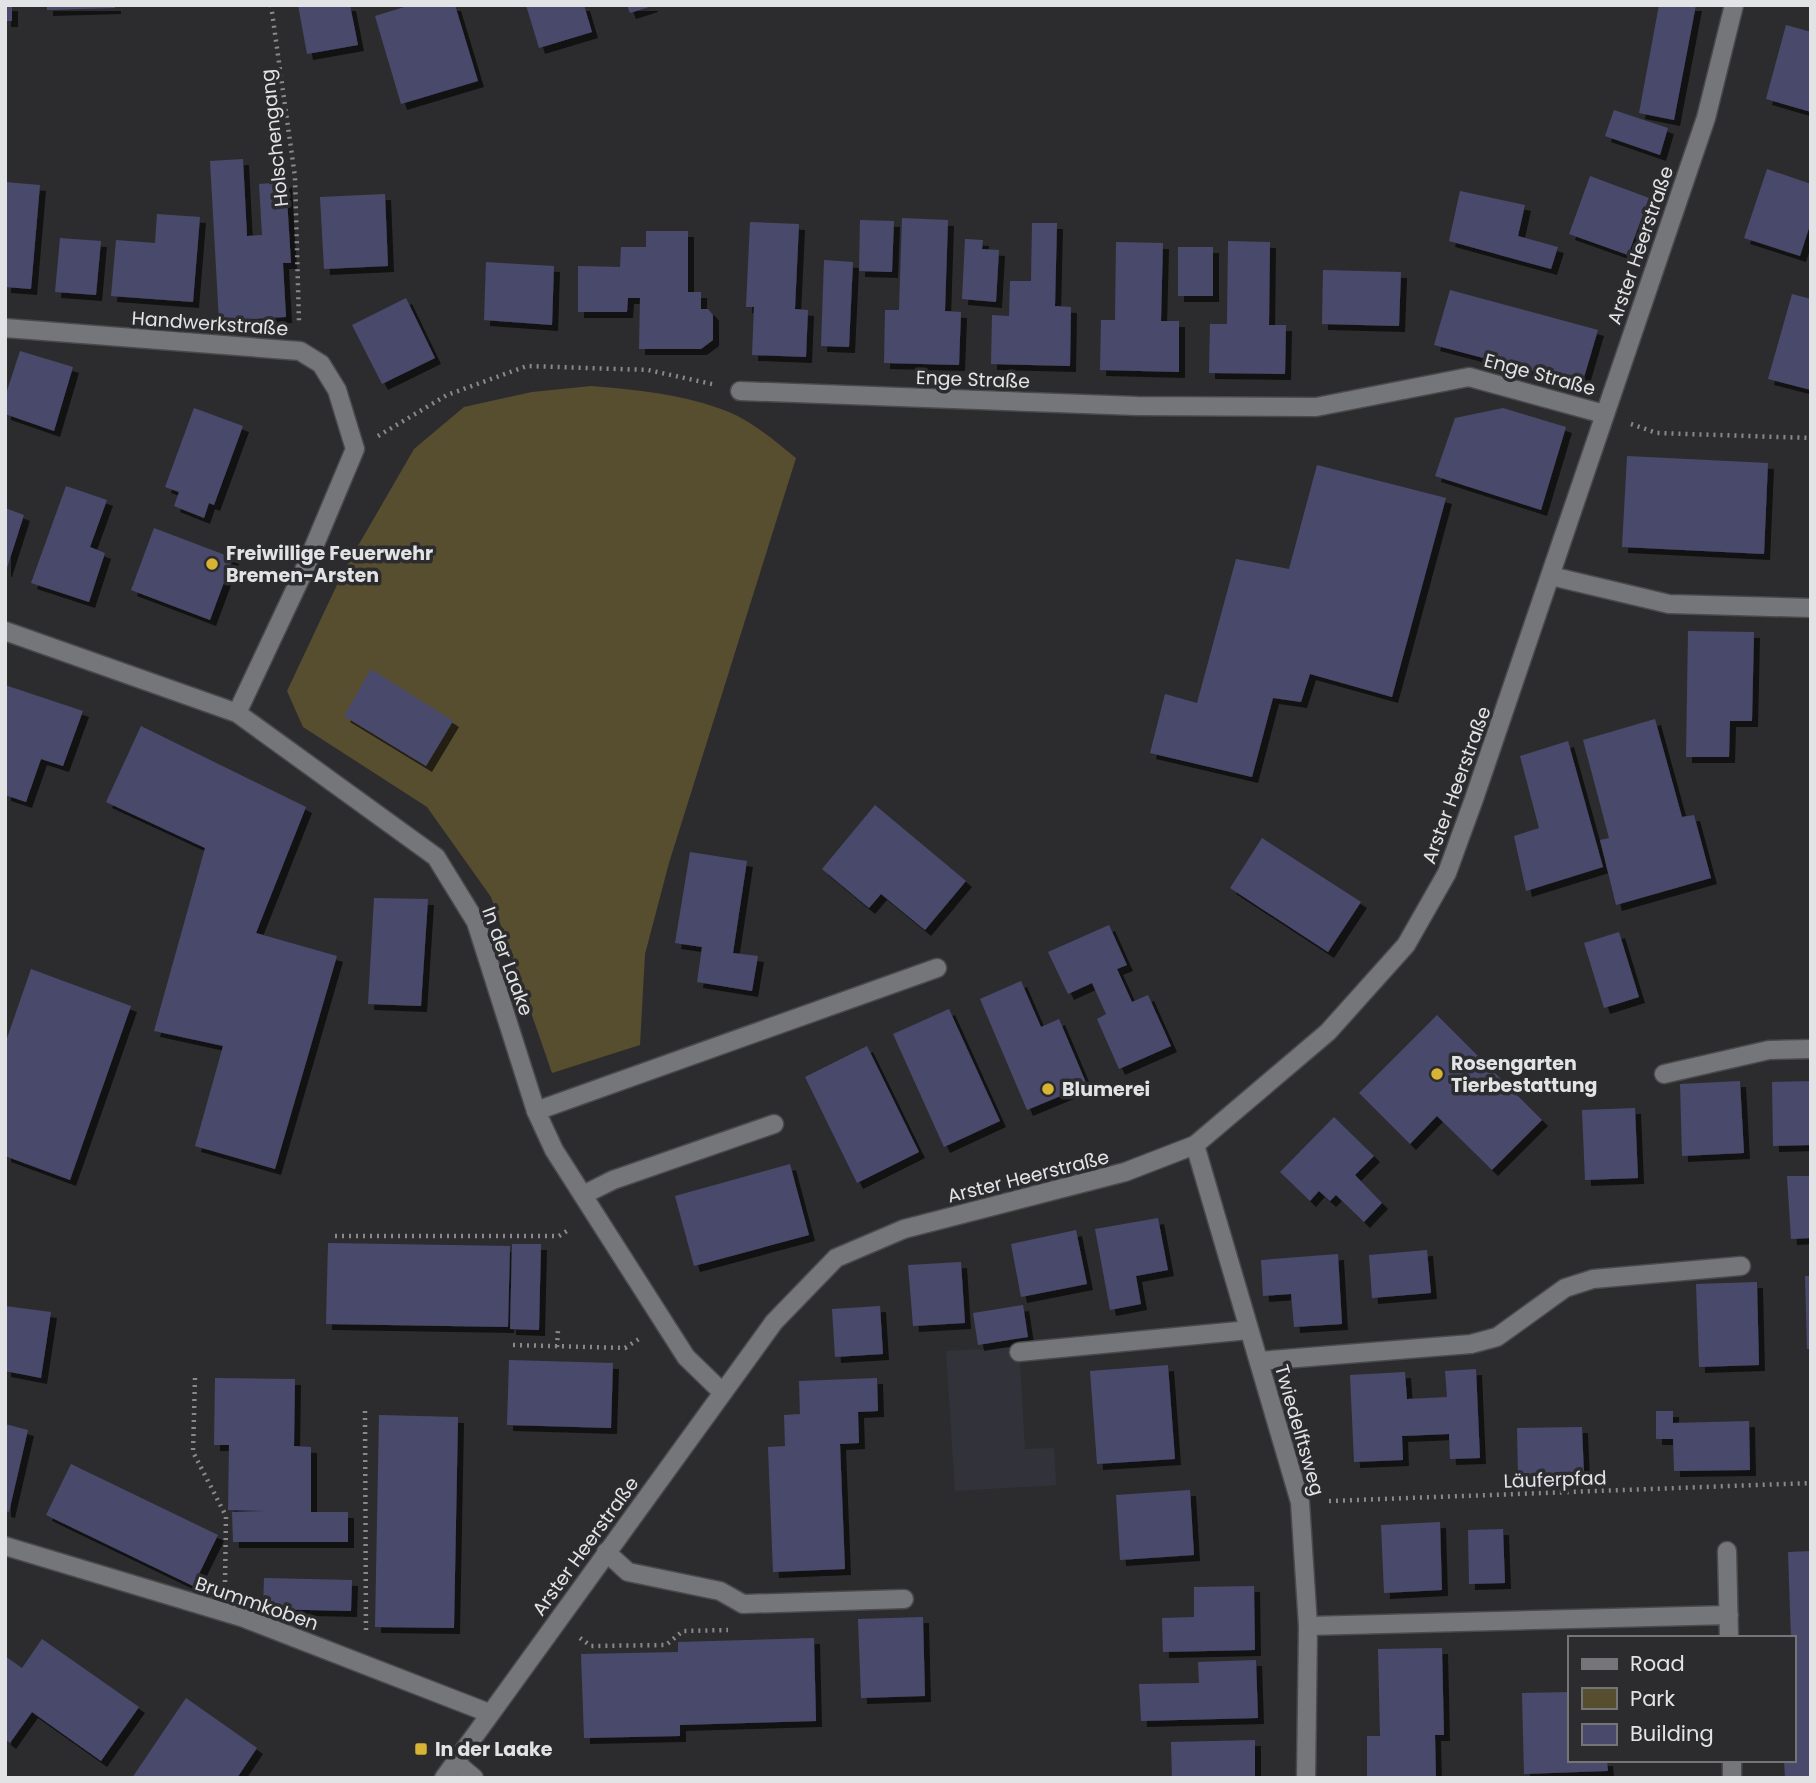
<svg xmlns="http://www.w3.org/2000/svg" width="1816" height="1783" font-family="Poppins,sans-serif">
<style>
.built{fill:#32323b}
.green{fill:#574d2f}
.building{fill:#49496c;filter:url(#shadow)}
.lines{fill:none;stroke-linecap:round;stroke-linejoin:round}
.lane-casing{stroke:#4a4a4d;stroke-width:21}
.street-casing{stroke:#4a4a4d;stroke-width:21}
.secondary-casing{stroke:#4a4a4d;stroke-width:21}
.path{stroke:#89898c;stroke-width:4.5;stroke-dasharray:2 5;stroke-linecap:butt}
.lane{stroke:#757679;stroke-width:18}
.street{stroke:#757679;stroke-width:18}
.secondary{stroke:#757679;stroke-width:18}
.poi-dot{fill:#d8b434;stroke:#2c2c2f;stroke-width:2.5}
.labels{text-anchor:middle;stroke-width:7;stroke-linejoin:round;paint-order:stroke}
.street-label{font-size:19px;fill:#e2e3e5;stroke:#2c2c2f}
.poi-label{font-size:19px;font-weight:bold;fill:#e2e3e5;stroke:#2c2c2f;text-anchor:start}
</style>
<defs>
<filter id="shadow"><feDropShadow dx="6" dy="6" stdDeviation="0" flood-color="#0009"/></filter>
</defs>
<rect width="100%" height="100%" fill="#2c2c2f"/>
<path class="built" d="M1019,1347l6,102 29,-1 2,37 -101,6 -9,-140z"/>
<path class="green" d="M591,386c47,4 93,8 138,26 24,10 47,30 67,46l-127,405 -24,91 -5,91 -88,28 -61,-176 -64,-90 -124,-80 -16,-36 57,-121 70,-121 50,-42 68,-15z"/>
<path class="building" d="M5,5h7v16h-7z
M47,5h68v3l-68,2z
M298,5h52l8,40 -51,9z
M411,5h44l23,76 -77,23 -26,-88z
M526,5h58l8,27 -53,16z
M627,5h25v1l-22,7z
M1659,5h37l-22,115 -35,-7z
M1786,25l25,7v80l-45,-13z
M1614,110l54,18 -8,27 -55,-19z
M243,159l4,77 15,-1 -3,-51 27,-2 5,81h-8l3,54 -67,4 -9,-160z
M1767,169l44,15v38l-11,34 -56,-18z
M1590,176l59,22 -21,57 -59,-21z
M5,182l35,3 -9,104 -26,-2z
M1460,191l65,14 -7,31 40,11 -7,22 -102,-28z
M385,194l3,72 -64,3 -4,-72z
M157,214l43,3 -7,85 -82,-6 5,-56 39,3z
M902,218l46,2 -3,91 16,1 -2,53 -75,-2 1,-53h14z
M860,220l34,1 -2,51 -33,-1z
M750,222l49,2 -4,85 13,1 -2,47 -54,-2 2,-48h-8z
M1032,223h25l-2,83 16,1 -1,59 -79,-2 1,-49 17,1 1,-35h21z
M646,231h42v61h13v17h7l5,6v25l-12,9h-62l1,-51h-12l-1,14h-49v-46l42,1 1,-20h25z
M60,238l41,3 -5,54 -41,-3z
M965,239l18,1 -1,9 17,1 -3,52 -34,-3z
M1228,241l42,1 -1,83h17l-1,49 -76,-1 1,-49h17z
M1116,242l47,1 -2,78h18v51l-79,-2 1,-50h14z
M1178,247h35v49h-35z
M824,260l29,2 -4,85 -28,-1z
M486,262l68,4 -2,59 -68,-5z
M1323,270l78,2 -2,54 -77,-2z
M1450,290l148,40 -16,54 -148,-39z
M1792,294l19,5v91l-43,-11z
M406,298l29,60 -53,26 -30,-59z
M20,351l53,16 -19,64 -49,-17v-17z
M194,408l49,18 -29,79 -5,-2 -5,15 -30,-12 5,-14 -14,-5z
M1503,408l63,19 -25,83 -106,-34 20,-58z
M1627,456l141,7 -4,91 -142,-7z
M1317,465l129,33 -54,199 -82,-23 -9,28 -28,-4 -21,79 -102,-24 15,-59 32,9 39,-144 53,10z
M66,486l41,14 -17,47 15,6 -16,49 -58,-19z
M5,508l19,7 -18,56h-1z
M154,528l79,30 -23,62 -79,-30z
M1688,631l66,1 -2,89h-22l-1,36h-43z
M371,669l82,52 -27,45 -82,-50z
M5,685l78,26 -20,55 -22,-7 -15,43 -21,-7z
M1655,719l27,98 12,-2 17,63 -95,27 -16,-65 9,-2 -26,-98z
M141,726l165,81 -50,126 81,23 -62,213 -80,-23 28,-100 -69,-15 51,-183 -99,-46z
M1568,741l35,126 -77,24 -12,-55 25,-8 -19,-72z
M875,805l91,76 -41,49 -44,-36 -12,14 -47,-39z
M1262,838l99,64 -33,50 -98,-64z
M690,852l57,9 -14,92 25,3 -6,35 -55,-9 5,-35 -27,-4z
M374,898l54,1 -7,107 -53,-2z
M1109,925l18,40 -10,4 15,33 16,-7 23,51 -52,23 -22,-50 9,-5 -14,-31 -24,11 -20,-42z
M1619,932l20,65 -35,11 -20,-65z
M31,969l100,37 -61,174 -65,-24v-112z
M1021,981l20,46 18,-8 28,66 -60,25 -47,-111z
M949,1009l51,112 -56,26 -51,-113z
M1437,1015l105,105 -50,50 -55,-54 -27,28 -51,-51z
M867,1046l52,106 -62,31 -52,-106z
M1740,1081l4,72 -62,3 -2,-72z
M1811,1081v64l-38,1 -1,-64z
M1635,1108l3,70 -53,2 -3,-70z
M1334,1117l40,39 -19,19 27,28 -18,19 -28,-27 -6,6 -11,-10 -9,10 -30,-29z
M790,1164l19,71 -115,31 -19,-70z
M1787,1176h24v62l-20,1z
M1158,1218l10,52 -32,6 5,28 -31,6 -15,-81z
M1076,1230l11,54 -66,13 -10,-53z
M328,1243l182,3 -2,81 -182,-3z
M512,1244h29l-2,86 -29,-1z
M1427,1250l4,43 -59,5 -3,-43z
M1338,1254l4,70 -48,3 -3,-33 -28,2 -2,-36z
M961,1262l4,61 -52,3 -5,-61z
M1805,1276h6v73h-4z
M1757,1282l2,83 -60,2 -3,-83z
M1023,1305l5,32 -50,8 -5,-32z
M5,1306l46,6 -10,66 -36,-7z
M880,1306l3,48 -48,3 -3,-48z
M509,1360l104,3 -2,65 -104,-3z
M1168,1365l7,94 -78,5 -7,-93z
M1476,1369l4,89 -30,1 -1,-25 -47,2 1,24 -49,2 -4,-87 55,-3 2,27 40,-2 -2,-26z
M215,1378l80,1 -1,67 17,1v65h37v30h-115l-1,-30 35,-1 -39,-1 1,-65h-15z
M877,1378l1,33 -20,1 1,31 -19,1 5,125 -72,3 -5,-125 17,-1 -1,-31 16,-1 -1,-33z
M1656,1411h17v12l76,-2 1,49 -76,1 -1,-32h-17z
M379,1415l79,2 -4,211 -79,-1z
M5,1424l23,6 -19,82 -4,-1z
M1582,1427l2,47 -66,2 -1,-48z
M71,1464l147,71 -25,51 -147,-71z
M1190,1490l4,65 -74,5 -4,-65z
M1440,1522l2,68 -58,3 -3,-68z
M1503,1529l2,54 -36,1 -1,-54z
M1811,1551v227h-26l-1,-18h9v-122h-2l-3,-86z
M264,1578l88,2 -1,31 -88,-2z
M1254,1586l1,64 -92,2 -1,-34 32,-1v-30z
M923,1617l2,79 -64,2 -3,-79z
M814,1638l2,83 -136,4v11l-96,2 -3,-84 97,-2v-10z
M42,1639l97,68 -38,54 -69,-49 -22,31 -5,-4v-83l17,12z
M1442,1648l2,87h-9l1,43h-69v-42h13l-2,-87z
M1256,1660l2,58 -117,3 -2,-37 60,-1 -1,-21z
M1569,1692v68h38l1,11 -84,3 -2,-81z
M186,1698l71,50 -20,30h-105z
M1255,1740v38h-83l-1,-36z"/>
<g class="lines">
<g class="lane-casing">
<path id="lane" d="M536,1111l401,-143
M583,1195l30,-15 161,-56
M1019,1352l230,-22
M1259,1361l212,-17 26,-7 68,-49 28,-9 148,-13
M1727,1551l2,87
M606,1552l22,20 92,19 23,13 161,-5
M1308,1626l421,-11
M1732,1760v18
M455,1762l19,16"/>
</g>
<g class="street-casing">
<path id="street" d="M5,328l295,23 21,13 16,26 18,59 -53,126 -65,138
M740,391l397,15 179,1 153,-30 135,37
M1551,576l118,28 142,4
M5,631l232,82 199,144 40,65 60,189 18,39 132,207 36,35
M1664,1074l105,-24 42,-1
M1195,1145l105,357 8,124 -2,152
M5,1546l239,72 245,95"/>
</g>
<g class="secondary-casing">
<path id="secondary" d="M444,1778l330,-456 62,-64 68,-29 221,-57 70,-27 133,-113 78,-87 41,-72 27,-74 232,-681 28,-113"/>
</g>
<path class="path" d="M271,5l24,172 4,145
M1631,424l26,9 154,5
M378,436l69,-41 80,-29 121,4 64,14
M335,1236h224l11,-7
M513,1345l112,3 17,-11
M557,1347l1,-18
M195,1378l-2,74 33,64 -1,67
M365,1411l1,223
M1329,1501l482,-18
M580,1638l11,8 75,-1 17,-14 45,-1"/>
<use href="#lane" class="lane"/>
<use href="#street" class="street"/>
<use href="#secondary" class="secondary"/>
</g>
<g class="poi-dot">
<circle cx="212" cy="564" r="7"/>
<circle cx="1437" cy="1074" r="7"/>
<circle cx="1048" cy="1089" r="7"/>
<rect x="414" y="1742" width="14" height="14" rx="3.5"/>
</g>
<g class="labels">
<g class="street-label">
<text transform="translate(274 138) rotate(-96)" y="7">Holschengang</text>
<text transform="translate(1640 245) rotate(-71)" y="7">Arster Heerstraße</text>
<text transform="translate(210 323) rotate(4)" y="7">Handwerkstraße</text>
<text transform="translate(1540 374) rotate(15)" y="7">Enge Straße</text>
<text transform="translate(973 379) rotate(2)" y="7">Enge Straße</text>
<text transform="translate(1456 785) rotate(-70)" y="7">Arster Heerstraße</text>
<text transform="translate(508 961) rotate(70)" y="7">In der Laake</text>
<text transform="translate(1028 1176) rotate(-14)" y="7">Arster Heerstraße</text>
<text transform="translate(1300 1430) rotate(74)" y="7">Twiedelftsweg</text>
<text transform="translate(1555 1479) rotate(-2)" y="7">Läuferpfad</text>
<text transform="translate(585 1546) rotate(-54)" y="7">Arster Heerstraße</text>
<text transform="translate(257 1603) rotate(19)" y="7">Brummkoben</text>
</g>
<g class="poi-label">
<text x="226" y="560">Freiwillige Feuerwehr<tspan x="226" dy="22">Bremen-Arsten</tspan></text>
<text x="1451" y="1070">Rosengarten<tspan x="1451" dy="22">Tierbestattung</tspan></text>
<text x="1062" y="1096">Blumerei</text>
<text x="435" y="1756">In der Laake</text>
</g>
</g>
<rect width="1816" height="1783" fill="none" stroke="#e2e3e5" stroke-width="14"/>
<rect x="1568" y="1636" width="228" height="126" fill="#2c2c2f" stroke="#757578" stroke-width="2"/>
<rect x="1582" y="1659" width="35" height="10" fill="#757679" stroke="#757578" stroke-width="2"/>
<text x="1630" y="1671" font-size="21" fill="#e2e3e5">Road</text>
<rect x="1582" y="1688" width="35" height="21" fill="#574d2f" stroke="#757578" stroke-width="2"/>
<text x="1630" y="1706" font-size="21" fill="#e2e3e5">Park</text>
<rect x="1582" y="1724" width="35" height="21" fill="#49496c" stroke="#757578" stroke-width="2"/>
<text x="1630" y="1741" font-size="21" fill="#e2e3e5">Building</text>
</svg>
